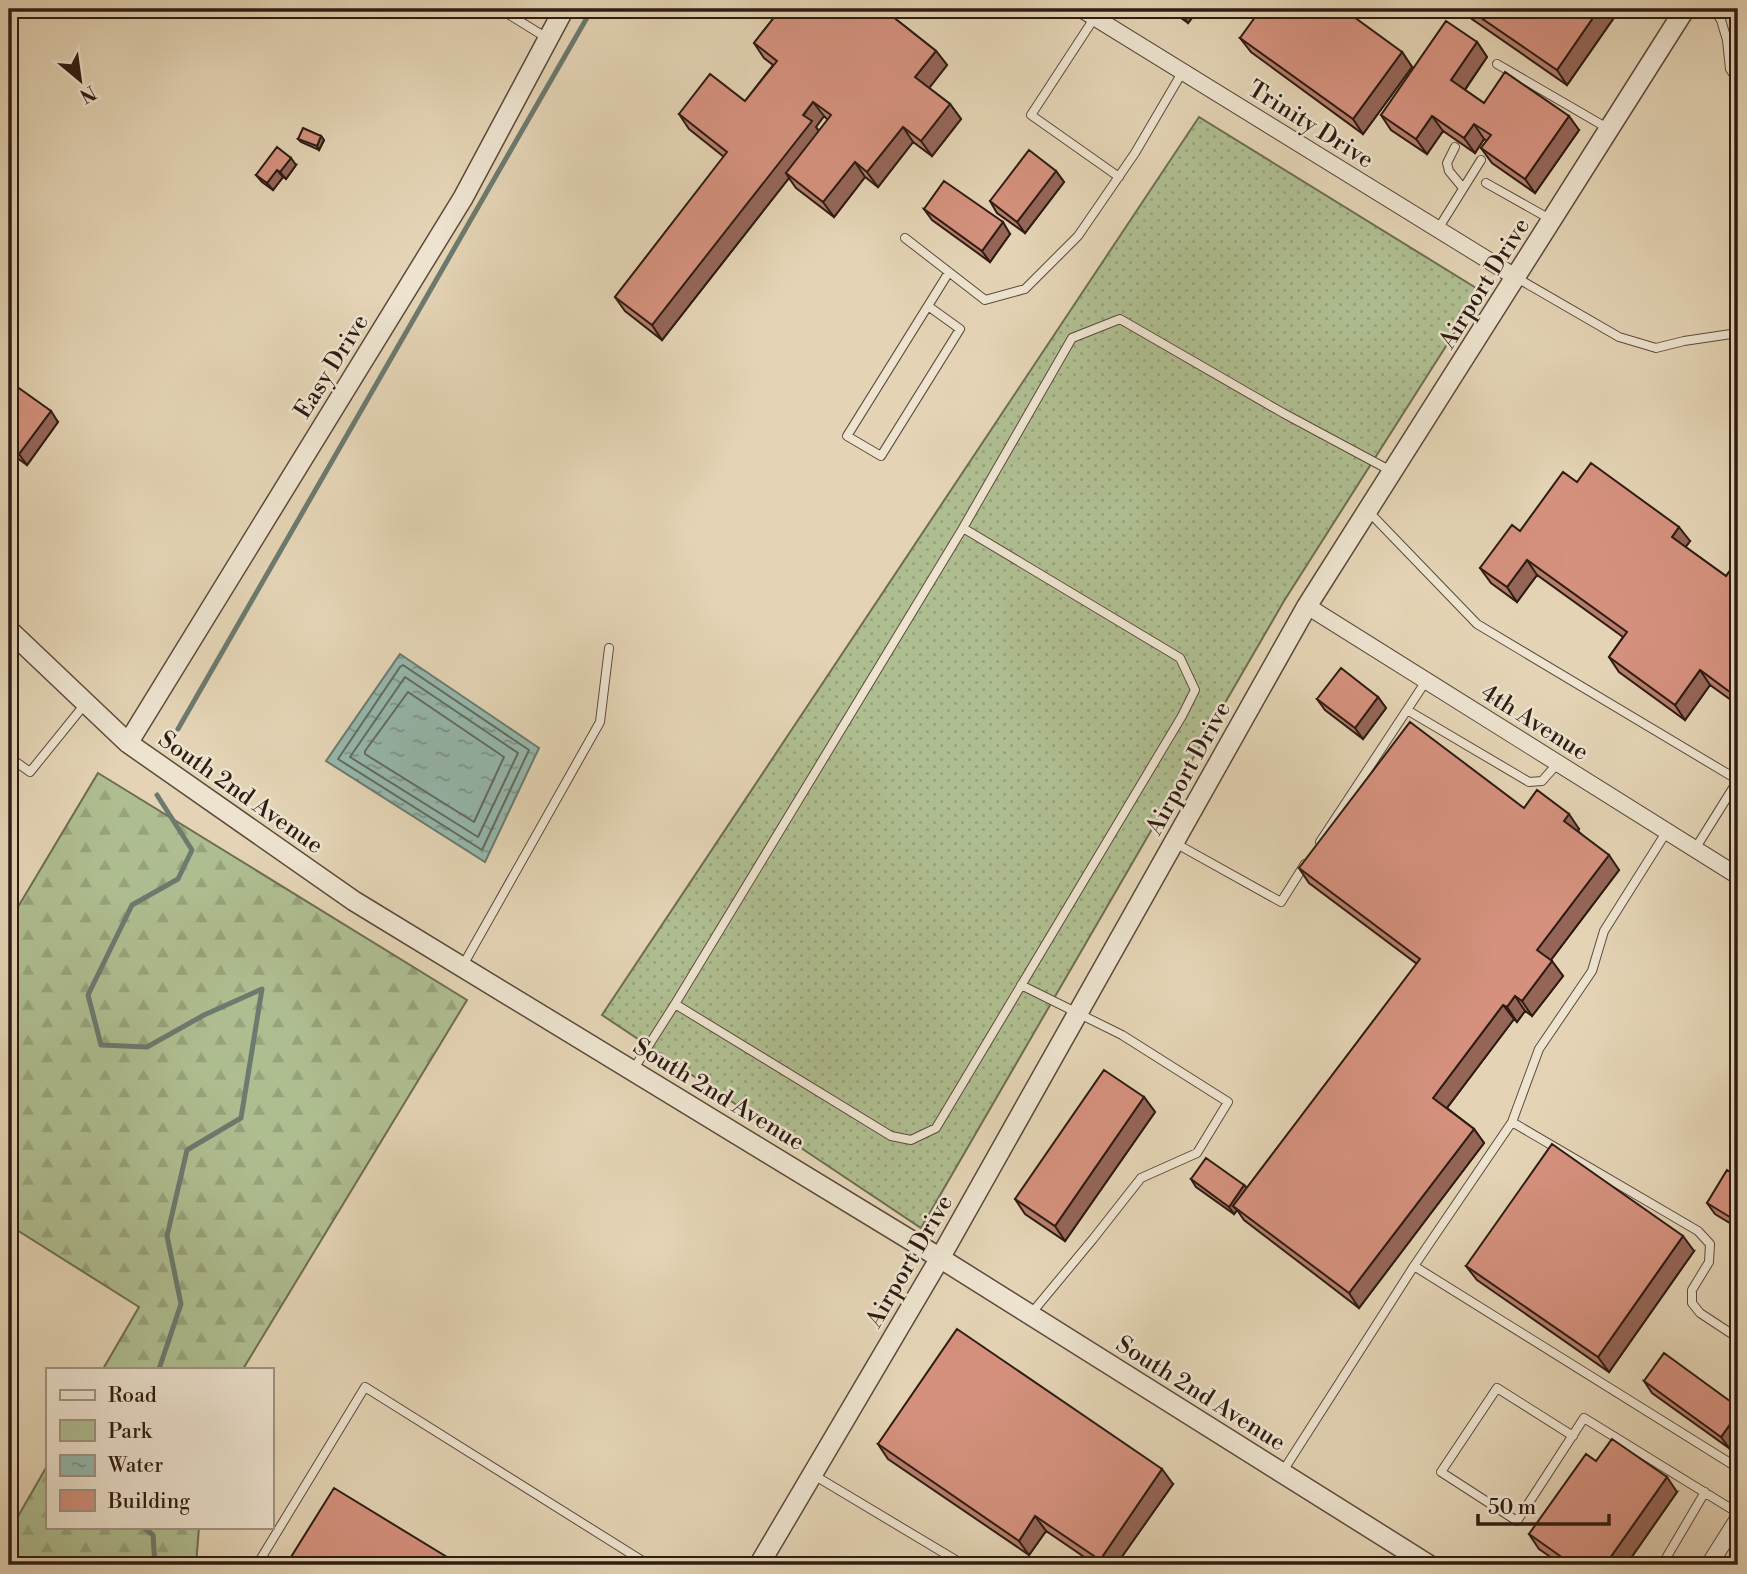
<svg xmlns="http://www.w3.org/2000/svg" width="1747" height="1574" font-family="'Libre Bodoni',serif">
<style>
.green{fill:url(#green-dots);stroke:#6e6d52;stroke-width:2}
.forest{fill:url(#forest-firs);stroke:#6e6d52;stroke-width:2}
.water{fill:url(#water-ripples);stroke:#6c7a6f;stroke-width:2}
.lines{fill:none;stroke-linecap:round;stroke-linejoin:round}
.shore{stroke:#626a60;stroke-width:2}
.stream{stroke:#6c7a6f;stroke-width:5}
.service-casing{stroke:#5c4a3b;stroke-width:10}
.minor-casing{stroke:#5c4a3b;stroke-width:18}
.tertiary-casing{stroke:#5c4a3b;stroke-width:22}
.service{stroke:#ede3cf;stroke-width:8}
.minor{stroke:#ede3cf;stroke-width:16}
.tertiary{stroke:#ede3cf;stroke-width:19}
.wall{fill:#b77d6c;stroke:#2e1c12;stroke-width:2;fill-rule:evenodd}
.shaded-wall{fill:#956658;stroke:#2e1c12;stroke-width:2}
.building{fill:#d5917e;stroke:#2e1c12;stroke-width:2}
.labels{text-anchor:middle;stroke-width:5;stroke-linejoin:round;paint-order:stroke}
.street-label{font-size:24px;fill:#2e1c12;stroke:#ede3cf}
</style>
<defs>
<pattern id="green-dots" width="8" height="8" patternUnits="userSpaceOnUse" patternTransform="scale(1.75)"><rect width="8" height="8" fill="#afbe91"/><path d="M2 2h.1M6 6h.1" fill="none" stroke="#97a37c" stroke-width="1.8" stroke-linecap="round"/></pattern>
<pattern id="forest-firs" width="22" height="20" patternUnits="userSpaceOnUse" patternTransform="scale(1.75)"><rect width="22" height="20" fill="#afbe91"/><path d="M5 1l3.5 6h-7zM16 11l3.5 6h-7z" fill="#97a37c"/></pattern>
<pattern id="water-ripples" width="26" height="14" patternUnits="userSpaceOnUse" patternTransform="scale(1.75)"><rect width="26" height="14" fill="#95b8ad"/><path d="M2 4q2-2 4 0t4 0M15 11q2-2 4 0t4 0" fill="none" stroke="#7a958b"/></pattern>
</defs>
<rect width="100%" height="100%" fill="#e4d4b5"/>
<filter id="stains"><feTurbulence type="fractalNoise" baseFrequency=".00286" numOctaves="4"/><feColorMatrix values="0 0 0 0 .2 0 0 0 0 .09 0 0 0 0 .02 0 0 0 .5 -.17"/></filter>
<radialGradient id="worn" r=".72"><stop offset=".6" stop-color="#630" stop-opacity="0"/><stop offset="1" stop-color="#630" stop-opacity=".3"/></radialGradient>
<path class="green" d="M1199,117l282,174 -197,310 -363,627 -319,-213z"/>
<path class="forest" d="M98,773l369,227 -224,369h-140l36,-62 -130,-82v-303z
M47,1466v61h152l-3,38h-187v-33z"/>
<path class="water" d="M400,654l139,94 -54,114 -159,-101z"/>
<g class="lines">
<path class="shore" d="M403,665l126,85 -47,100 -144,-91 62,-92z
M405,677l113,76 -40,84 -128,-80z
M408,692l96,65 -30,65 -109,-68v-3z"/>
<path class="stream" d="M178,729l414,-720
M157,795l35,55 -14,29 -46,26 -44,90 13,50 46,2 57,-32 58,-26 -21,129 -54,32 -20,86 14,68 -22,65
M143,1527l10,8 2,30"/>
<g class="service-casing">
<path id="service" d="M500,9l47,29
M1706,9l10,4 5,7 6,20 3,29 8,12
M1095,17l-64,98 88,62
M1497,64l112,65
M1455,147l-8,16 2,8 14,17
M1486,183l64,36
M1438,229l43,-69
M905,238l80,62 40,-11 53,-53 57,-83 48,-82
M1517,278l102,59 37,11 28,-7 47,-7 7,2
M928,306l32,23 -79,127 -34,-20 102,-164
M1368,511l109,113 261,156 -43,69
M1407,710l122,72 13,-1 16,-18
M9,757l21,15 55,-68
M1320,842l106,-161
M1175,843l106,59 24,-38
M462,967l138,-245 9,-74
M1021,985l101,50 106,67 -31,51 -56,25 -48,61 -63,76
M675,1004l216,132 20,4 25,-12 246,-412 13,-26 -15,-32 -217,-130
M633,1070l42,-66 288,-476 109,-190 48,-19 163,94 110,59
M1512,1122l186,109 12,13 -1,18 -17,28v13l8,10 38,25
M1735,1131l3,2
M1414,1266l324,202
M1573,1436l-76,-48 -56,84 76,49 67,-103 154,95
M1283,1471l131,-205 98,-144 27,-73 53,-78 12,-40 63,-100
M812,1474l152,91
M257,1565l108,-178 284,178
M1662,1565l43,-73"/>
</g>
<g class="minor-casing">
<path id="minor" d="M1081,9l436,269
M1307,606l431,270
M1709,1565l29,-46"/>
</g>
<g class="tertiary-casing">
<path id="tertiary" d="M9,630l119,113 226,158 586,357 489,307
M128,743l335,-545 101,-189
M759,1565l181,-307 367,-652 378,-597"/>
</g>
<use href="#service" class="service"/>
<use href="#minor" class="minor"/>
<use href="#tertiary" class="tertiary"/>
</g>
<path class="wall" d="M771,9h112l53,42 11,14 -18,23 21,16 11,15 -29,37 -19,-14 -35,45 -13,-10 -31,40 -38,-29 -7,-10 -127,162 -37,-29 -10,-14 109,-140 -35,-28 -10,-15 66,-13 28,-36 -9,-7 -10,-15 22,-28zM824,116l4,4 -9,11 -3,-4z
M1168,9h31l-11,14z
M1463,9h142l8,10 -46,66 -98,-68z
M1240,38l162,14 10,15 -49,67 -112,-82z
M1477,42l10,15 -22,33 19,13 95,27 -44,63 -43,-30 -11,-15 6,-7 -3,-2 -9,14 -32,-22 -16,23 -36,-24 -10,-15z
M321,136l3,4 -5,10 -18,-8 -3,-3z
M296,165l-10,14 -3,-2 -10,13 -11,-8 -6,-7z
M1056,171l8,11 -39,51 -28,-20 -7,-12z
M924,209l86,25 -20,28 -58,-42z
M9,381l49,41 -31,43 -18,-13z
M1577,482l113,59 -5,6 41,29 12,-16v145l-28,-20 -25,35 -66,-48 -10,-15 14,-20 -86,-62 -20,27 -26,-19 -11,-15 40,-37z
M1378,697l8,11 -23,31 -38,-29 -8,-11z
M1524,808l55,21 -1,2 41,39 -68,90 12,16 -31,40 -7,-5 -8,11 -3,-3 -67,89 27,21 10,14 -125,165 -115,-88 -7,-10 -3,4 -38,-27 -5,-8 53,6 3,3 170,-224 -108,-81 -10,-15z
M1144,1097l11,15 -90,129 -40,-27 -10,-15z
M1738,1177v51l-23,-14 -8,-11z
M1694,1251l-85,121 -132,-92 -11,-14z
M1644,1381l94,26v28l-9,13 -77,-55z
M878,1444l295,40 -57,81h-20l-50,-34 -17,24 -141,-96z
M1677,1492l-51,73h-64l-23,-16 -10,-15z"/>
<path class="shaded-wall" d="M1178,9h21l-11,14z
M1599,9h6l8,10 -46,66 -10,-15z
M1477,42l10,15 -26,38 -10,-15z
M936,51l11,14 -21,27 -11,-15z
M1402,52l10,15 -49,67 -10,-15z
M813,102l11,14 -8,11 6,9 -36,37 3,5 -127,162 -10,-15z
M950,104l11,15 -29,37 -11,-15z
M1432,116l11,15 -16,23 -11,-15z
M1569,116l10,14 -44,63 -10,-14z
M1474,124l10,15 -9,14 -11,-15z
M903,127l10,15 -35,45 -11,-15z
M321,136l3,4 -5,10 -2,-4z
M291,158l5,7 -10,14 -6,-7z
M855,162l10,15 -31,40 -11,-15z
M277,170l6,7 -10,13 -6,-7z
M1056,171l8,11 -39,51 -8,-11z
M1003,222l7,12 -20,28 -8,-11z
M51,411l7,11 -31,43 -8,-11z
M1679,527l11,14 -8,11 -10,-15z
M1527,560l10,15 -20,27 -10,-15z
M1700,670l10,15 -25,35 -10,-15z
M1378,697l8,11 -23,31 -8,-11z
M9,782l4,6 -4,6z
M1569,814l10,15 -5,7 -10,-15z
M1609,855l10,15 -72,95 -10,-15z
M1552,961l11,15 -31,40 -10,-15z
M1515,996l10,15 -8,11 -10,-15z
M1503,1005l11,14 -71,94 -10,-15z
M1144,1097l11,15 -90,129 -10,-15z
M1474,1129l10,14 -125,165 -10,-15z
M1244,1185l6,7 -17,14 4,4 -3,4 -5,-7z
M1683,1236l11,15 -85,121 -11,-15z
M1738,1413v22l-9,13 -8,-11z
M1162,1469l11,15 -57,81h-13l-3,-5z
M1667,1477l10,15 -51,73h-21z
M1035,1516l11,15 -17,24 -10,-14z"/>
<path class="building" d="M777,9h106l53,42 -21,26 35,27 -29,37 -18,-14 -36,45 -12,-10 -32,40 -37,-29 45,-58 -18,-13 -10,13 9,6 -160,204 -37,-28 112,-145 -48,-38 31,-40 35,27 32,-40 -23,-18 25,-32z
M1261,9h82l59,43 -49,67 -113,-81z
M1468,9h131l-42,61z
M1446,21l31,21 -26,38 33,23 21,-31 64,44 -44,63 -44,-31 10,-13 -17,-11 -10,14 -32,-22 -16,23 -35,-24z
M303,128l18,8 -4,10 -19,-7z
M277,147l14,11 -11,14 -3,-2 -10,13 -11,-8z
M1029,150l27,21 -39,51 -27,-21z
M944,181l59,41 -21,29 -58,-42z
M9,381l42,30 -32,43 -10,-7z
M1591,463l88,64 -7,10 54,39 12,-16v138l-38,-28 -25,35 -66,-48 18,-25 -100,-72 -20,27 -27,-19 32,-43 8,6 43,-59 14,10z
M1341,668l37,29 -23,31 -38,-29z
M1410,722l114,86 13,-18 32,24 -5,7 45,34 -72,95 15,11 -30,40 -7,-5 -8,11 -4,-2 -70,93 41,31 -125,164 -116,-87 187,-247 -121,-91z
M1104,1070l40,27 -89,129 -40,-27z
M1552,1144l131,92 -85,121 -132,-91z
M1206,1158l38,27 -15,22 -38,-28z
M1727,1170l11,7v45l-31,-19z
M957,1329l205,140 -62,91 -65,-44 -16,25 -141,-97z
M1664,1353l74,54v6l-17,24 -77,-56z
M1612,1439l55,38 -62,88h-32l-44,-31 57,-80 10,7z
M334,1488l126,77h-174z"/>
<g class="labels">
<g class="street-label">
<text transform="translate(1311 124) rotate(32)" y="8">Trinity Drive</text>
<text transform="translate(1484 283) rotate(-58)" y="8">Airport Drive</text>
<text transform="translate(331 366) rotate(-58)" y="8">Easy Drive</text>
<text transform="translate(1535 722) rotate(32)" y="8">4th Avenue</text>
<text transform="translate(1188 768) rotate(-61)" y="8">Airport Drive</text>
<text transform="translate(241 792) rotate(35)" y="8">South 2nd Avenue</text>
<text transform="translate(719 1094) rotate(31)" y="8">South 2nd Avenue</text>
<text transform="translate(909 1261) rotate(-60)" y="8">Airport Drive</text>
<text transform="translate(1201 1393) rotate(32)" y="8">South 2nd Avenue</text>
</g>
</g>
<rect width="1747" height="1574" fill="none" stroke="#e4d4b5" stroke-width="35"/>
<rect x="10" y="10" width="1726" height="1553" fill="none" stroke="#2e1c12" stroke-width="3.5"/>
<rect x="18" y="18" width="1712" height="1539" fill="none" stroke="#2e1c12" stroke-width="2"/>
<rect x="46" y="1368" width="228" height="161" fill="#ede3cf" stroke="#a19383" stroke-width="2"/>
<rect x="60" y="1390" width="35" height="10" fill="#ede3cf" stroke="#a19383" stroke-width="2"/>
<text x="108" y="1402" font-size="21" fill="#2e1c12">Road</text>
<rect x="60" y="1420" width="35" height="21" fill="#afbe91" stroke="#a19383" stroke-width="2"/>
<text x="108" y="1438" font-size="21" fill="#2e1c12">Park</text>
<rect x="60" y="1455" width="35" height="21" fill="url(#water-ripples)" stroke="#a19383" stroke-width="2"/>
<text x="108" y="1472" font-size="21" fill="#2e1c12">Water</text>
<rect x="60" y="1490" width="35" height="21" fill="#d5917e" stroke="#a19383" stroke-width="2"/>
<text x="108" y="1508" font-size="21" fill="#2e1c12">Building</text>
<g transform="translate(80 80) rotate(151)" stroke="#ede3cf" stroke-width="5" paint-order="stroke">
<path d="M0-5L12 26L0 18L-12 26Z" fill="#2e1c12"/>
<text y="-10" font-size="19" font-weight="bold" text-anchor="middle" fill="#2e1c12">N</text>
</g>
<path d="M1478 1514v10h131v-10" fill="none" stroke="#2e1c12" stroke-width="3.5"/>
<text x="1488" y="1514" font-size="21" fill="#2e1c12" stroke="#ede3cf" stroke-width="5" paint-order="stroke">50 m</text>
<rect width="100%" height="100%" filter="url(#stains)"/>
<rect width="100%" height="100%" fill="url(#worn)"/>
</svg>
